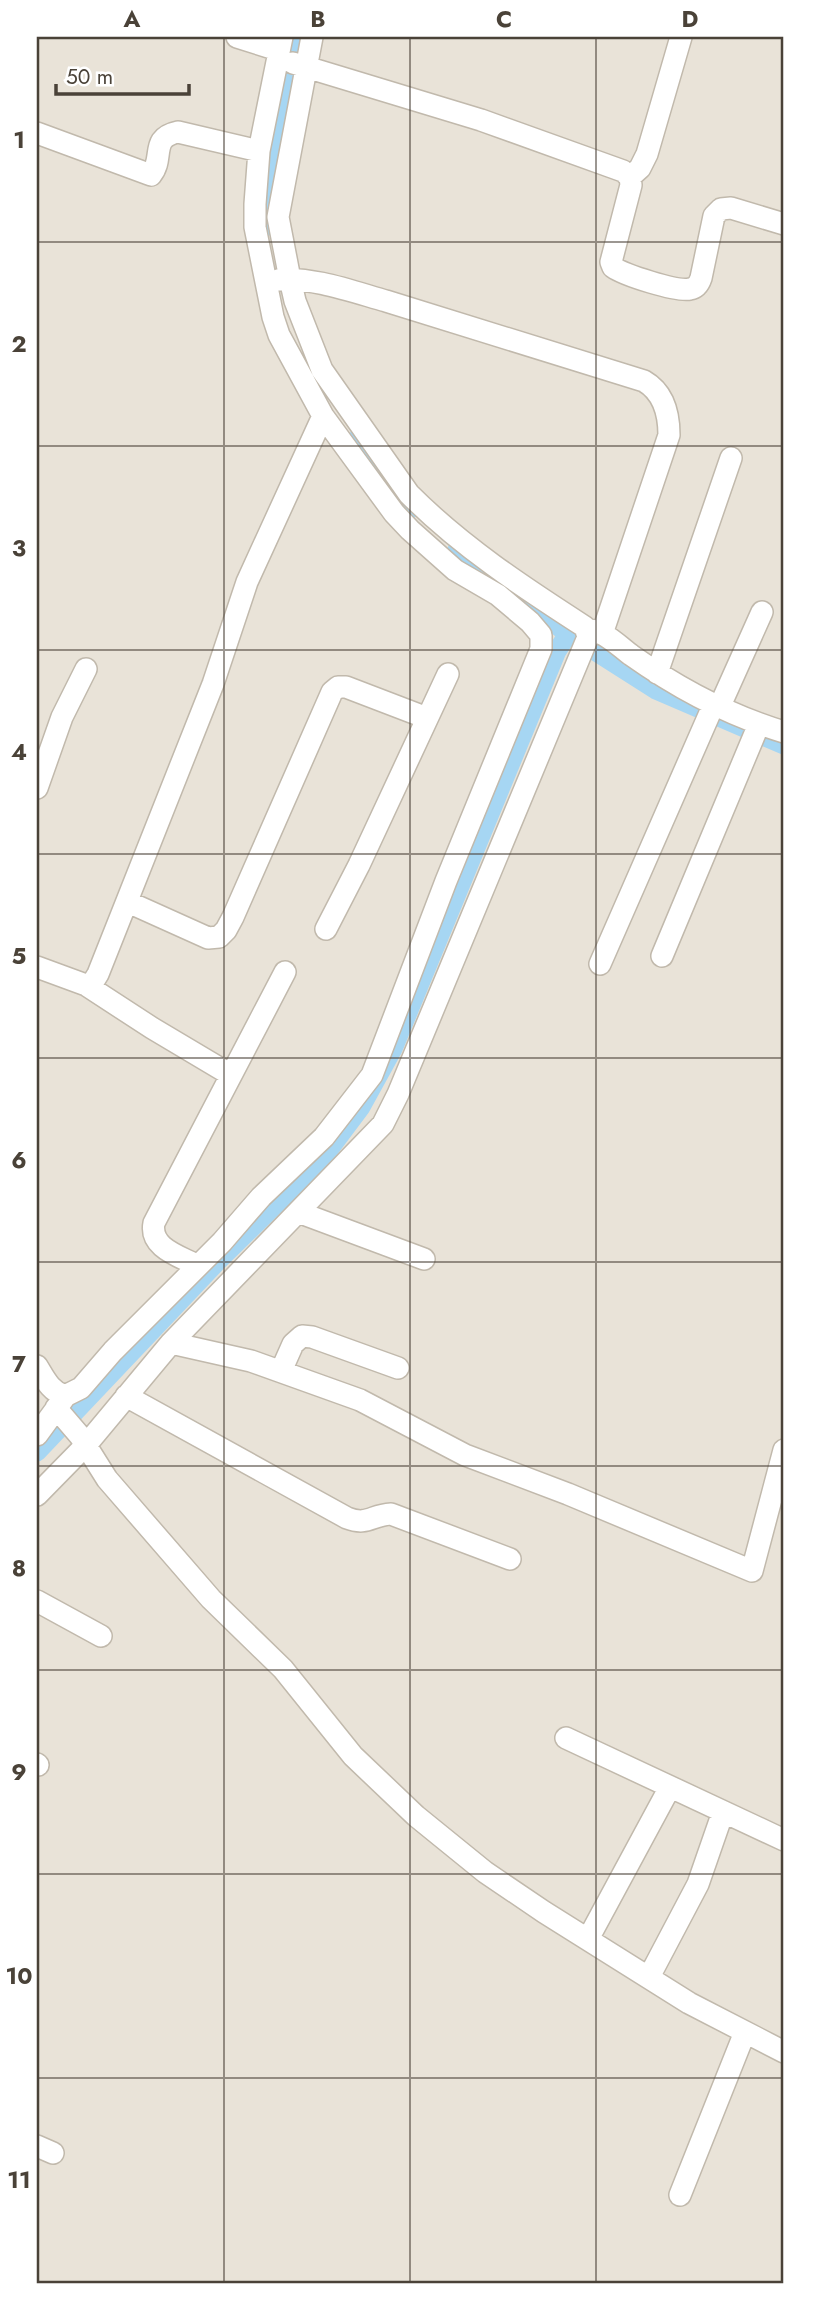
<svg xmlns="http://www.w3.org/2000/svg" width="821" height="2320" font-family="Jost,sans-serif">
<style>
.residential{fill:#e9e3d8}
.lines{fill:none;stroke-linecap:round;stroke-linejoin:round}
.canal{stroke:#a6d6f3;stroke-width:19}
.street-casing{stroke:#c1b9ac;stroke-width:24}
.street{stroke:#fff;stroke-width:21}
.grid{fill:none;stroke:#4a4238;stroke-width:2;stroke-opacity:0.55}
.neatline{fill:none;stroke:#4a4238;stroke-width:2.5}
.grid-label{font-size:23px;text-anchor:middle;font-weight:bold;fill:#4a4238}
</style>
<rect width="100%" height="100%" fill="#f5f2ea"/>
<path class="residential" d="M37,37h747v2246h-747z"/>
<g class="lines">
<path class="canal" d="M273,227l-3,-29 1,-28 29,-133
M358,438l26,41 26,30
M457,550l111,84 88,56 128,55
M37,1452l180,-190 105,-103 39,-52 32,-58 164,-398 11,-17"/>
<g class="street-casing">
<path id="street" d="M237,37l41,13
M293,63l188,57 142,51 7,6 1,8 -20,77 2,5c11,8 64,25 77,22 6,-1 9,-5 11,-11l13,-62 7,-7 10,-1 53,16
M37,133l114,42c14,-17 -2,-37 27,-43l81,19
M630,177l10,-9 7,-14 34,-117
M278,280c32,-4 76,12 108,21l258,80c19,11 25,32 25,54l-67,199
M590,630c14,1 29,16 41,25 48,34 97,60 153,77
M657,673l74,-215
M719,708l43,-96
M37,788l25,-71 24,-48
M128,902l80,36 11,-1 7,-7 7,-13 99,-225 6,-5h8l81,31
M326,929l33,-64 89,-191
M662,956l97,-232
M600,964l113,-258
M37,967l49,18 7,-3 5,-8 115,-290 34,-102 76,-166
M86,985l66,43 79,47
M298,1212l126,47
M198,1266c-18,-10 -49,-18 -44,-43l131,-251
M171,1343l80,18 109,39 105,55 103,39 184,77 32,-121
M37,1366c8,13 13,25 28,30l16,-8 32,-37 109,-109 39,-45 63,-60 48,-62 74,-194 95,-232v-14l-11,-13 -32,-27 -43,-25 -45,-40 -16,-17 -71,-97 -44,-81 -6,-18 -18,-90v-23l4,-53 23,-114
M281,1371l12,-27 9,-8 10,1 86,31
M126,1396l221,122c21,8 24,-3 44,-4l119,45
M56,1408l24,28 27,43 104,120 72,70 70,87 63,60 69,56 59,40 145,91 95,49
M37,1435l27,-37
M37,1495l49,-50 85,-102 212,-219 15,-30 190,-457 -3,-10c-62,-40 -123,-80 -176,-133l-87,-124 -27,-69 -5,-22 -12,-62 34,-180
M37,1601l64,35
M566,1738l218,102
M37,1764l1,1
M588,1939l82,-152
M649,1977l49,-93 25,-72
M37,2146l16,7
M680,2195l65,-163"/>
</g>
<use href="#street" class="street"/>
</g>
<path class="grid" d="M224,37v2246M410,37v2246M596,37v2246M37,242h747M37,446h747M37,650h747M37,854h747M37,1058h747M37,1262h747M37,1466h747M37,1670h747M37,1874h747M37,2078h747"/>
<rect width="821" height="2320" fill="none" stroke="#ffffff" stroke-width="77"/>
<path d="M56 84v10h133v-10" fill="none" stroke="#4a4238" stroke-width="3.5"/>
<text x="66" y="84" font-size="21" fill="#4a4238" stroke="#ffffff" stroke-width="5" paint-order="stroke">50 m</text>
<rect x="38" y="38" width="744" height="2244" class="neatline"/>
<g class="grid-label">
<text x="132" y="27">A</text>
<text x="318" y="27">B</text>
<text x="504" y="27">C</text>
<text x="690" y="27">D</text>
<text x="19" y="148">1</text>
<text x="19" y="352">2</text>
<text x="19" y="556">3</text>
<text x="19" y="760">4</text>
<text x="19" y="964">5</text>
<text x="19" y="1168">6</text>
<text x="19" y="1372">7</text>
<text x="19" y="1576">8</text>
<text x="19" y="1780">9</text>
<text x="19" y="1984">10</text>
<text x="19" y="2188">11</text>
</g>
</svg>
